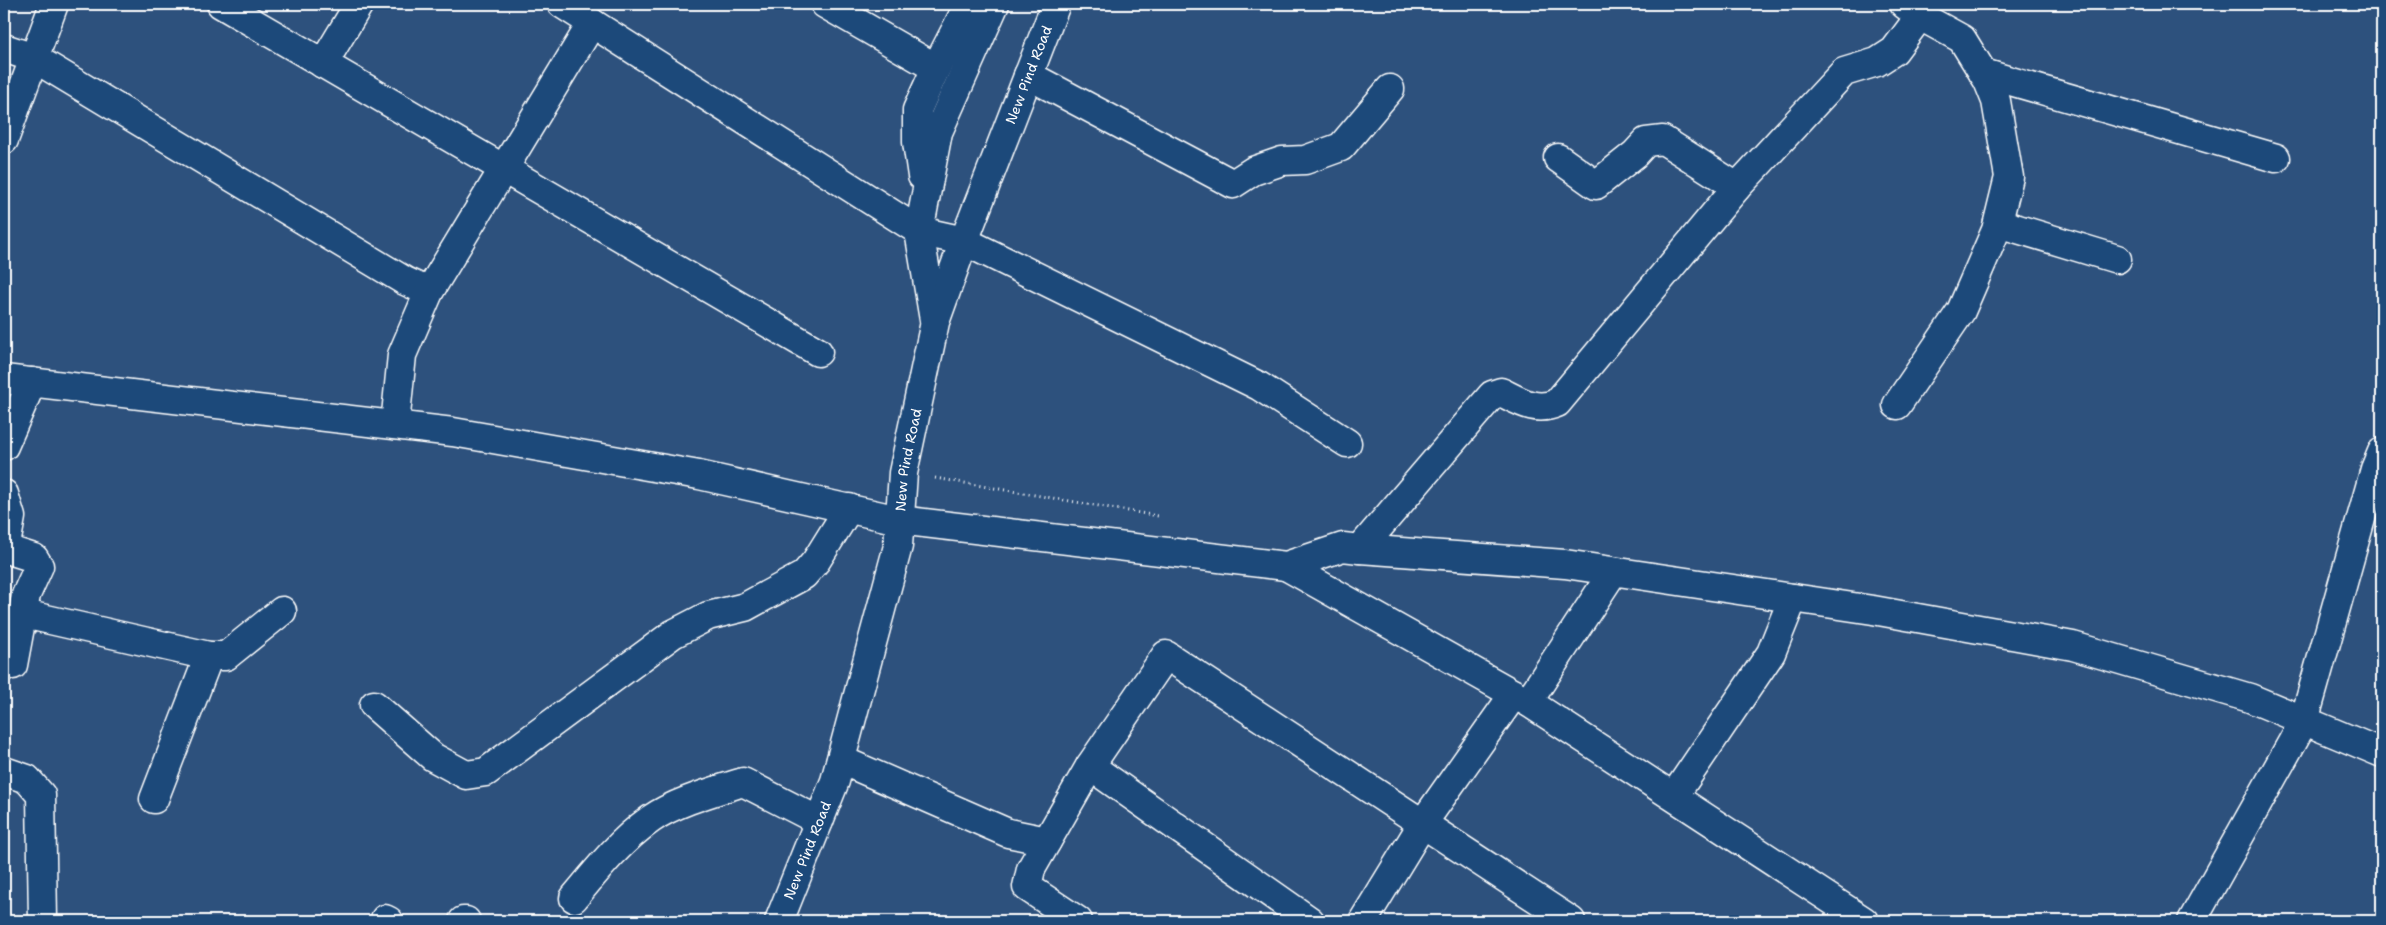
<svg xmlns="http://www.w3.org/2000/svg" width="2386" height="925" font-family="'Shantell Sans',sans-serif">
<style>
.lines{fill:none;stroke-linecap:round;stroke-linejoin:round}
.minor-casing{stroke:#fff;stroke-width:31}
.path{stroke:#fff;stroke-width:3;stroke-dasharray:1 4;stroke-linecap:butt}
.minor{stroke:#1f4a7a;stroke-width:28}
.labels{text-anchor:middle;stroke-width:4.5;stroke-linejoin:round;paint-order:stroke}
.street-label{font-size:14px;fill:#fff;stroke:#1f4a7a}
</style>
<rect width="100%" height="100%" fill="#2d517d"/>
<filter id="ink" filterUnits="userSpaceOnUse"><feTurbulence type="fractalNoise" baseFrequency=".02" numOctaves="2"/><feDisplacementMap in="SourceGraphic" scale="10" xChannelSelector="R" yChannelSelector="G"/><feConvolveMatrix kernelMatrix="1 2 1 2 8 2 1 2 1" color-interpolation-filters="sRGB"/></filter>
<g filter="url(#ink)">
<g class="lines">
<g class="minor-casing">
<g id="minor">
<path d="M221,4l597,348"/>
<path d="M562,4l357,227 45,10 295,145 88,57"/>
<path d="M825,4l111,64"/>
<path d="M4,48l30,10 371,223 24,11"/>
<path d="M323,64l36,-60"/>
<path d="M1983,73l293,85"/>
<path d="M1028,75l205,109 20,-13 29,-10 23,-1 36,-13 49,-58"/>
<path d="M4,140l50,-136"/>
<path d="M1558,158l38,27 39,-31 11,-12 17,-2 74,47"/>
<path d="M922,176l-5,-34v-32l19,-42 33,-64"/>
<path d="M1998,223l119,36"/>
<path d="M934,320l-15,-89 19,-99 57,-128"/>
<path d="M4,379l449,53 246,43 200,45 387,46 57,-19 17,2 205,15 308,46 200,36 177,52 132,55"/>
<path d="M1897,405l64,-94 35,-81 13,-53 -13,-76 -8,-20 -26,-42 -42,-23 -16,-12"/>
<path d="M395,425l7,-70 27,-63 163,-269"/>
<path d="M4,446l28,-64"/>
<path d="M4,494l7,23 -5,28 6,6 22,7 5,8 -13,29 -13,70"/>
<path d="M1360,549l132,-154 9,-3c20,10 35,20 56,11l180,-216 107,-115 33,-10 17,-11 26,-35"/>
<path d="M1286,566l242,136 336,219"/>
<path d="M24,614l185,42h17l56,-45"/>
<path d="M1528,702l85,-130"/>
<path d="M374,705l59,52 33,18 20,-3 187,-138 35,-18 37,-9 59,-32 12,-14 33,-53"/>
<path d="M841,760l167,73 39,8"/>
<path d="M1090,766l220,155"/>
<path d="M4,771l23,8 14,16 2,126"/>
<path d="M1674,796l97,-143 22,-55"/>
<path d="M154,799l55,-143"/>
<path d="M574,898c23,-28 47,-58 77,-79 24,-17 64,-28 92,-37l76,39"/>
<path d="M385,919l4,2"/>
<path d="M463,921h3"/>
<path id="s1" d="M779,921l56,-140 63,-235 5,-73 32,-151 29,-81 92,-237"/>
<path d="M1078,921l-51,-34 4,-18 59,-103 76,-111 405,266"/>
<path d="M1363,921l60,-98 91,-129"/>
<path d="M2192,921l112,-200 71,-252 7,-17"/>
</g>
</g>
<path class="path" d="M935,478l223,38"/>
<use href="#minor" class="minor"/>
</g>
</g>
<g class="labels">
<g class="street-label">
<text dy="5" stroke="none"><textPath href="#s1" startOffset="886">New Pind Road</textPath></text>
<text dy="5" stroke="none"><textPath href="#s1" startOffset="481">New Pind Road</textPath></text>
<text dy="5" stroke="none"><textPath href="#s1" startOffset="76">New Pind Road</textPath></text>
</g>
</g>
<rect width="2386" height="925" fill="none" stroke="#1f4a7a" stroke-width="20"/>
<rect x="10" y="10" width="2366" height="905" fill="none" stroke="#fff" stroke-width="2" filter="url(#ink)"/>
</svg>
